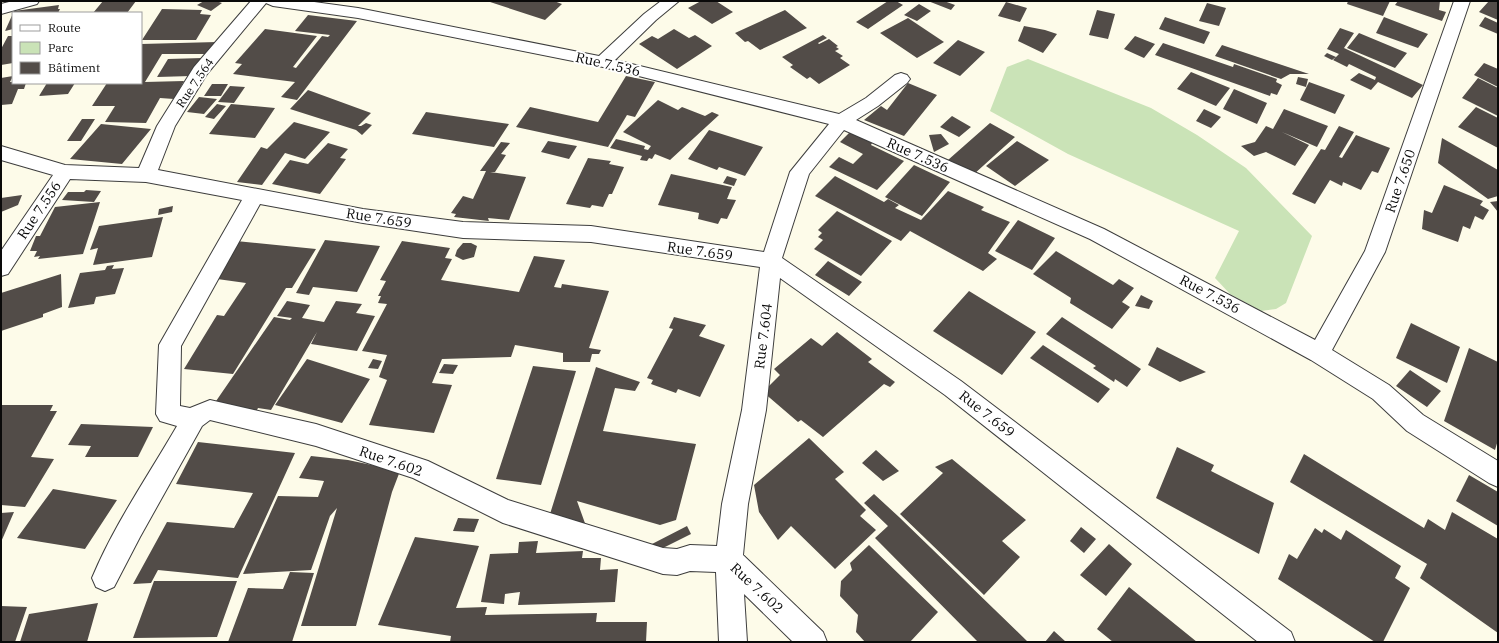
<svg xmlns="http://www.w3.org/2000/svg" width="1499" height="643" font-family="'IBM Plex Serif',serif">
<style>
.green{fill:#cae3b7}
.building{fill:#524c48}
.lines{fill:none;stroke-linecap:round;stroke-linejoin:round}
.street-casing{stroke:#3d3d3d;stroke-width:2}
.street{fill:#fff;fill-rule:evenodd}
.labels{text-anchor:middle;stroke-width:4;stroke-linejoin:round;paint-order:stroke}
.far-street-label{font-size:12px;fill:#0a0a0a;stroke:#fff}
.street-label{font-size:14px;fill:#0a0a0a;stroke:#fff}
</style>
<rect width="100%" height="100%" fill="#fdfbe9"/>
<path class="green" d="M1028,59l123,49 46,27 49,33 66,68 -26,67 -10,6 -15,2 -31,-17 -15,-16 24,-47 -171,-77 -78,-43 17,-44z"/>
<path class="building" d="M103,1h33l-9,12h-34z
M204,1h12l6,2 -11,8 -14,-6z
M487,1h67l8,3 -17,16z
M701,1h15l17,11 -21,12 -24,-16z
M888,1h8l7,4 -35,24 -12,-7z
M928,1h16l11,4 -4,5z
M1348,1h42l-7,15 -36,-12z
M1398,1h42l-1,9 7,2 -4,9 -47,-16z
M1489,1h9v19l-19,-8z
M1006,2l21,6 -7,14 -22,-6z
M1207,3l19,5 -7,18 -20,-5z
M919,4l12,7 -14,10 -13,-6z
M59,5l-1,4h2l-2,4h-45v16l-8,2 9,-20z
M162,9l40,1 -2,4 11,1 -15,25h-54z
M785,10l22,18 -47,22 -12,-9 -3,1 -10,-9z
M1097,10l18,4 -7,25 -19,-4z
M308,15l49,6 -60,79 -16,-3 14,-15 -62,-8 9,-10 -7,-1 30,-34 52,7 -24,31 3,1 26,-32 6,1 2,-2 -35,-4z
M1165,17l45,15 -6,12 -45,-15z
M1384,17l31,12 13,5 -10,14 -42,-15z
M1485,17l13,6v11l-19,-8z
M908,18l36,24 -27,16 -37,-25z
M1024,26l21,4 12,4 -14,19 -25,-12z
M1340,28l14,5 -10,15 79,37 -11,13 -34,-16 -7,8 -21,-10 9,-7 16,7 1,-3 -27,-13 -2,3 -14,-7 6,-6 -12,-5z
M674,29l15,9 6,-3 17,11 -35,23 -38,-25 13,-8 6,3z
M1359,33l48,20 -12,15 -48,-20z
M823,35l4,3 -9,5 1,1 10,-5 9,7 -2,1 3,2 -4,2 8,5 -3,2 10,7 -31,19 -9,-7 -3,2 -17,-12 3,-2 -11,-8z
M8,36h5v27l-12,2v-16z
M1135,36l20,8 -11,14 -20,-9z
M958,40l27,12 -25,24 -27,-13z
M217,42l-6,12h-49l-17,28 39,-1 -10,18 -14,-1 -14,25 -41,-1 10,-16h-23l15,-23h34v-39z
M1163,43l70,24 1,-3 43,15 -1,3 6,3 -5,10 -6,-2 -1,3 -115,-41z
M1222,45l87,29h-19l-9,5 -66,-23z
M1327,53l9,4 -4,3 -8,-4z
M202,58l-11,18 -34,1 11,-18z
M1484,63l14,6v18l-24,-12z
M1191,72l39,16 -14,18 -39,-17z
M13,76l-3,6 16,1 -2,6h-6l-6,15 -11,1v-27z
M626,76l29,6 -20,35 -8,-2 -19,32 -92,-20 14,-20 68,15z
M1298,77l10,2 -2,8 -10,-3z
M1478,78l20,10v28l-36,-18z
M1309,82l36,13 -10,19 -35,-14z
M47,83h28l-7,11 -29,2z
M908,83l29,12 -33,41 -40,-16 17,-14 6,4z
M212,84h16l-7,12h-17z
M230,86l15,1 -11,16 -16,-1z
M1234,89l33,14 -10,21 -34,-15z
M308,90l63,23 -13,13h3l5,-3 6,2 -10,10 -6,-5 -66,-21z
M199,97l18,2 -13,15 -17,-2z
M658,100l20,10 4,-3 23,9 7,-4 7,3 -49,45 -15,-6 -3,5 -3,-1 -2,3 -7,-1 2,-4 -32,-8 6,-9 29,7 -1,3 4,1 3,-4 -28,-14z
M217,104l9,2 -12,13 -9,-2z
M231,104l44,4 -20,30 -46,-4z
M1476,107l22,11v30l-40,-21z
M1204,109l17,8 -10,11 -15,-7z
M1284,109l44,17 -11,21 -35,-15 27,13 -14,21 -29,-14 -12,4 -13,-10 14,-4 11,-16 7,3z
M426,112l83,12 -15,23 -82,-13z
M952,116l19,11 -12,10 -19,-10z
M82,119h13l-14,22h-14z
M294,122l36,10 -25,27 -20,-6 -23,32 -25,-3 24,-35 6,2z
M990,123l25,14 -42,38 -25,-15z
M101,124l50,5 -29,35 -52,-5z
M1339,126l15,6 -15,25 3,1 14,-23 34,13 -12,25 -6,-2 -11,19 -18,-8 -1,4 -12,-6 -15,24 -23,-10 29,-45 4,1z
M709,130l54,17 -18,29 -26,-9 -2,3 -29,-11z
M850,132l22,11 -1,2 33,16 -27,29 -48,-23 10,-10 14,7 10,-10 -23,-12z
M941,134l8,10 -15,8 -5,-17z
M1442,138l56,32v26l-10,3 -50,-36z
M548,141l29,5 -8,13 -28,-7z
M1017,141l32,19 -34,26 -29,-20z
M501,142l9,1 -9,11 5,1 -11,17h-5l36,5 -17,43 -21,-2 1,3 -35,-4 2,-3 -5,-1 12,-17 10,3 13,-28h-6z
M328,143l20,6 -8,9 6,1 -26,35 -48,-10 18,-24 18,4z
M588,158l23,3 -2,3 15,3 -12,27h-3l-6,13 -11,-2 -2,3 -24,-4z
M914,165l36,17 -28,34 -37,-19z
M671,174l61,13 -5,12 9,1 -9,19 -6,-1 -3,6 -20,-5 1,-6 -41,-8z
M727,176l10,3 -3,7 -11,-3z
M835,176l49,26 4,-3 11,6 -4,3 26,12 27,-29 36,16 -3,3 29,12 -22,31 9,6 -14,12 -73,-40 -9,10 -86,-45z
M1444,185l39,16 -3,4 9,5 -6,10 -8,-4 -5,13 -7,-3 -5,16 -36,-13 2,-19 8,3z
M86,190l15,1 -7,11 -32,-2 6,-8h16z
M22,195l-4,10 -17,7v-14z
M1498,201v11l-8,-10z
M100,202l-17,52 -45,5 2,-3 -6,1 3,-6h-7l6,-15h4l15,-29z
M173,206l-1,6 -14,3 1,-6z
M837,211l55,30 -31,35 -47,-27 9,-9 -5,-3 4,-4 -4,-3z
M163,217l-11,40 -59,8 5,-17 -8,2 9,-24z
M1018,220l37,18 -23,32 -37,-19z
M325,240l55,6 -23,46 -44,-5 -4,8 -13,-2z
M236,241l80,8 -24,39h-6l-53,86 -49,-5 33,-54 7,1 22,-33 -36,-5z
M402,241l48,7 -5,10 7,1 -11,21 78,12 15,-36 31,4 -11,27 7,1 1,-4 47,7 -20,57 12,2 -2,4h-7l-2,8h-27v-9l-48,-8 -4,12 -69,2 -10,24 20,2 -18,48 -65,-8 18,-45 -8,-3 8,-22 -25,-4 25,-47 -9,-1 3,-7h-3l8,-15 -6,-1z
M463,243h8l6,3 -3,11 -11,3 -8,-4 2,-6z
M1056,251l57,34 6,-6 15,9 -12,14 8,5 -18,22 -42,-26 1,-5 -38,-24z
M828,261l34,21 -13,14 -34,-21z
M114,265l-2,4 12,-1 -9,26 -19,3 -2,7 -26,4 12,-35 25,-3 2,-4z
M61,274l1,33 -19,7v3l-42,14v-38z
M969,291l67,41 -34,43 -69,-44z
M1141,295l12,6 -4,8 -14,-3z
M287,301l23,4 -8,13 22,4 12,-21 26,3 -6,9 19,3 -18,35 -46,-7 6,-12 -46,78 -13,-2 -2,4 -42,-8 60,-87 16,3 2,-2 -15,-2z
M674,317l32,8 -7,11 26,9 -25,52 -22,-8 -2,4 -25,-9 2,-4 -6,-2 26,-49 -4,-1z
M1062,317l79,52 -14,18 -12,-8 -1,3 -21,-14 3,-2 -50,-32z
M1411,323l49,24 -13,36 -51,-25z
M837,332l35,27 -4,3 27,20 -5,5 -6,-3 -61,53 -22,-17 -3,2 -35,-30 17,-17 -6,-6 37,-31 11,8z
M1043,345l67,44 -12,14 -68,-45z
M1157,347l49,25 -26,10 -32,-17z
M1469,348l29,14v78l-3,10 -51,-29z
M307,359l63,20 -28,44 -67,-18z
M373,359l9,2 -4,8 -10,-1z
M444,364l14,1 -5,9 -14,-1z
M533,366l43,5 -35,114 -45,-6z
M596,367l44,15 -5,9 -20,-3 -12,43 93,13 -20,76 -16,5 -83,-24 9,25 -36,-12z
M1410,370l31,21 -14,16 -31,-21z
M1,405h52l-3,6h7l-26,46 23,2 -29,48 -24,-2z
M81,424l72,3 -15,30h-53l6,-11 -23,-1z
M809,438l35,34 -9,7 31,31 -6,6 16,14 -41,39 -44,-43 -13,14 -19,-28 -5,-27z
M198,442l97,11 -57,125 -80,-8 -7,13 -18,1 34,-62 67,6 19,-35 -77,-9z
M1177,447l37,18 -3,6 63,32 -15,51 -103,-56z
M876,450l23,21 -16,10 -21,-18z
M1304,454l120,74 4,-9 17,11 7,-18 46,27v94l-78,-55 7,-14 -137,-82z
M311,456l37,4 52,11 -8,21 -36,134h-55l36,-118 -7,8 -19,54 -68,4 35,-78 40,1 6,-16 -25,-3z
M952,459l74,61 -24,21 18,16 -36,38 -84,-81 43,-41 -8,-6z
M1469,475l29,17v34l-42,-25z
M53,489l64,11 -32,49 -68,-11z
M874,494l25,23 129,125h-50l-103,-104 13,-12 -24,-23z
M14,512l-13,30v-29z
M458,518l21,1 -5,13 -21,-1z
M687,526l4,8 -36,18 -3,-8z
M1081,527l15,12 -12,14 -14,-12z
M1315,528l7,5 2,-4 17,11 5,-10 55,36 -6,12 15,10 -27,54h-8l-97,-63 11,-25 8,5z
M415,537l64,9 -23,62 31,-1 -2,8 112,-2 -1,9h51l-1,20h-196l1,-6 -73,-11z
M538,541l-2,12 47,-2 -1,7h19l-1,12 18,-1 -3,33 -97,3 2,-13 -15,2 -1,10 -23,-2 9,-48 28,-1 1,-11z
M1109,544l23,20 -26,32 -26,-21z
M869,545l69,67 -28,30h-45l-9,-10 2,-17 -18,-19 1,-15 11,-11 -2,-7z
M290,572l24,1 -22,69h-64l20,-54 35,1z
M154,581h83l-20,56 -84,1z
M1129,587l68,55h-84l-16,-13z
M98,603l-11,39h-67l9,-28z
M1,606l26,1 -12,35h-14z
M1054,631l12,11h-21z"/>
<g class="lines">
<g class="street-casing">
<path id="street" d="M13,1h26l-2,3 -36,10v-10z
M251,1h56l51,7 241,48 45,-42 17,-13h18l-23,19 -41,40 224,54 27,-16 29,-23 6,-2 6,2 3,4 -3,4 -29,23 -22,14 248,109 211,111 50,-89 89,-250h16l-85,251 -53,98 57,35 34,30 75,46v26l-9,-4 -82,-52 -34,-32 -62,-39 -221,-121 -246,-109 -35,44 -27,84 179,123 330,251 4,10h-37l-313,-247 -165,-117 -14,132 -18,94 -5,51 80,77 4,10h-34l-49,-48 3,48h-28l-3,-70 -26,-1 -13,4 -14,-1 -160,-51 -90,-45 -97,-32 -106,-26 -8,6 -62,111 -26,50 -9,4 -9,-4 -4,-9c22,-53 56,-102 85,-152l-17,-5 -4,-7 3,-69 83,-145 -96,-18 -76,-3 -62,95 -7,2v-25l52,-76 -52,-15v-14l64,19 74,3 18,-42 37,-59zM266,3l7,3 85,12 245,49 226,57 -39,48 -26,80 -173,-26 -128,-4 -100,-13 -205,-39 17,-44 32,-52zM260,204l103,19 100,15 128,4 169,25 -18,143 -20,94 -5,42 -27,-1 -13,4 -14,-1 -155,-48 -80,-39 -112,-37 -106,-24 -20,8 -10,-2 1,-60z"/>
</g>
<use href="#street" class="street"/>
</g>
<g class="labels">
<g class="far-street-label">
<text transform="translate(195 83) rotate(-56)" y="4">Rue 7.564</text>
</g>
<g class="street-label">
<text transform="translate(608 64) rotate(13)" y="5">Rue 7.536</text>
<text transform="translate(918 155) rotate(24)" y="5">Rue 7.536</text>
<text transform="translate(1400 181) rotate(-71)" y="5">Rue 7.650</text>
<text transform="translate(39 210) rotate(-56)" y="5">Rue 7.556</text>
<text transform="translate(379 218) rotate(9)" y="5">Rue 7.659</text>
<text transform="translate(700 251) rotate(8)" y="5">Rue 7.659</text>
<text transform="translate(1210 294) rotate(28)" y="5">Rue 7.536</text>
<text transform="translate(763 336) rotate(-83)" y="5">Rue 7.604</text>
<text transform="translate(987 414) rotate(38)" y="5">Rue 7.659</text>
<text transform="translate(391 461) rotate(19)" y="5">Rue 7.602</text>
<text transform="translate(757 588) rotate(43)" y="5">Rue 7.602</text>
</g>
</g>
<rect width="1499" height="643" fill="none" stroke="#0a0a0a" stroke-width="4"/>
<rect x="12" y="12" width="130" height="72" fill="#ffffff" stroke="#9d9d9d"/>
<rect x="20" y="25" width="20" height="6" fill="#ffffff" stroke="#9d9d9d"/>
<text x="48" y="32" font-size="12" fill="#0a0a0a">Route</text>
<rect x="20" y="42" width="20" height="12" fill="#cae3b7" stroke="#9d9d9d"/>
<text x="48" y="52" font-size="12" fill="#0a0a0a">Parc</text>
<rect x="20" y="62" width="20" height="12" fill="#524c48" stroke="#9d9d9d"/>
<text x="48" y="72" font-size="12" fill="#0a0a0a">Bâtiment</text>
</svg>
